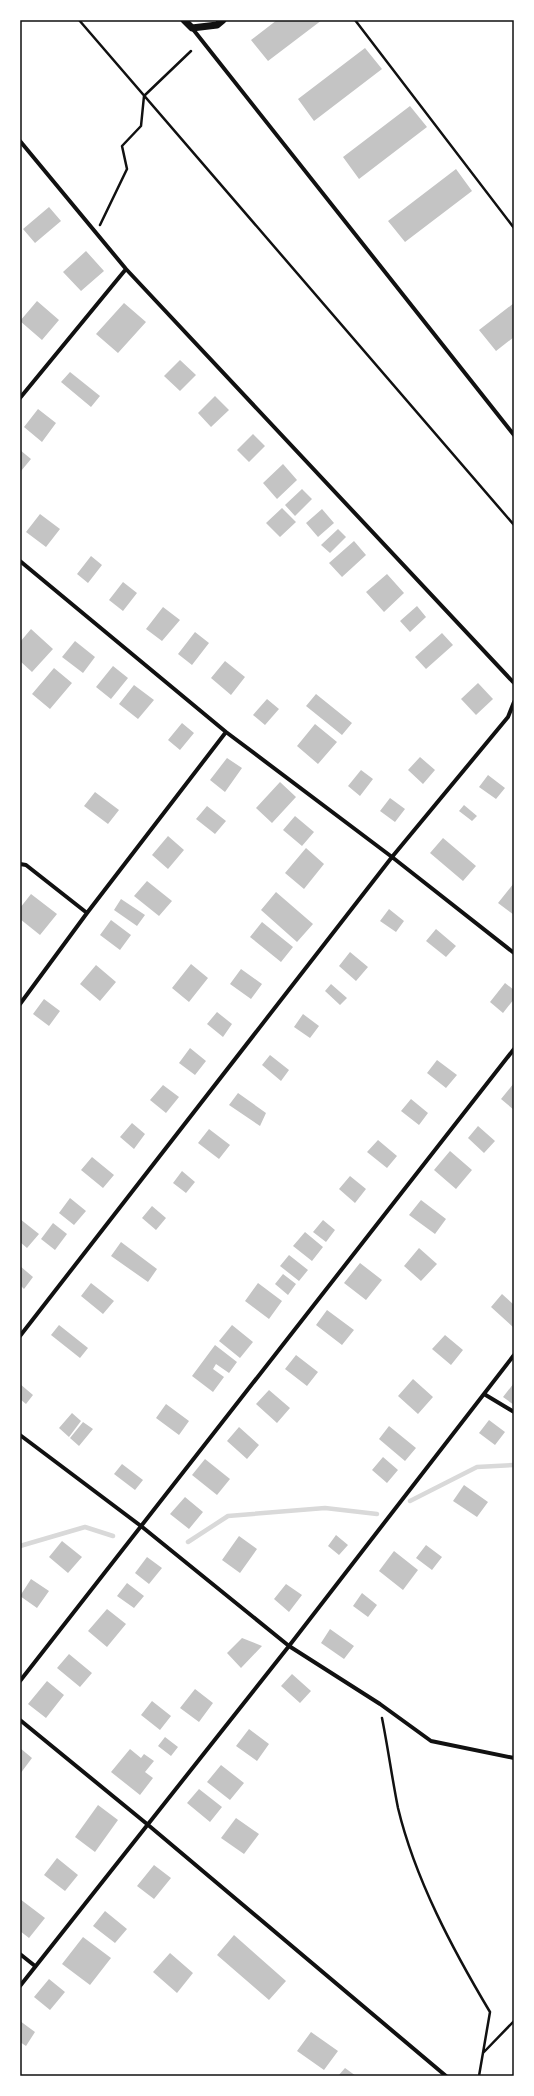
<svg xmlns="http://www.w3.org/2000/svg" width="534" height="2096" font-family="'Nunito Sans',sans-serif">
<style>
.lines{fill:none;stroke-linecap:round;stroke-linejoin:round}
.stream{stroke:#d9d9d9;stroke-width:4.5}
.building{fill:#c4c4c4}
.path{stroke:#111;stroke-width:2.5}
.minor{stroke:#111;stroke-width:4}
.tertiary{stroke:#111;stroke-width:7}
.neatline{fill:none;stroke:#111;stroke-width:1.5}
</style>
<rect width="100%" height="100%" fill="#fff"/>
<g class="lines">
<path class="stream" d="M410,1501l67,-34 37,-2
M188,1542l40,-26 97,-8 52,6
M20,1546l65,-19 28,9"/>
</g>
<path class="building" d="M277,20h45l-54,41 -17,-21z
M365,48l17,21 -68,52 -16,-22z
M410,106l17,21 -68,52 -16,-22z
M456,169l16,22 -67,51 -17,-21z
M49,207l12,14 -26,22 -12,-14z
M86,251l18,20 -23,20 -18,-19z
M37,301l22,19 -17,20 -22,-19z
M124,303l22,19 -28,31 -22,-19z
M514,303v34l-18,14 -17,-21z
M180,360l16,15 -16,16 -16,-15z
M70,372l30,24 -9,11 -30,-25z
M215,396l14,14 -18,17 -13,-14z
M38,409l18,14 -14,19 -18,-15z
M253,434l12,12 -16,16 -12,-12z
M20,450l11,9 -10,12 -1,-1z
M283,464l14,16 -20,19 -14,-16z
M302,489l10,10 -17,17 -10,-11z
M282,508l14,14 -16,15 -14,-14z
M322,509l12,14 -16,14 -12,-14z
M40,514l20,15 -14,18 -20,-15z
M338,529l8,8 -16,16 -9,-8z
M354,541l12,14 -24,22 -13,-14z
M91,556l11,9 -14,18 -11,-9z
M387,574l17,19 -20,19 -18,-20z
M123,582l14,11 -14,18 -14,-11z
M417,606l9,11 -16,15 -10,-11z
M163,607l17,13 -18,21 -16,-12z
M31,629l22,20 -21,23 -12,-11v-19z
M195,632l14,11 -17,22 -14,-11z
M442,633l11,12 -27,24 -11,-12z
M75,641l20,16 -12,16 -21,-16z
M225,661l20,16 -14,18 -20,-17z
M113,666l15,12 -17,21 -15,-12z
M54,668l18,15 -22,26 -18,-15z
M478,683l15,16 -17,16 -15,-16z
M134,685l20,15 -16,19 -19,-15z
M316,694l36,29 -10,12 -36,-29z
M267,699l12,10 -14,16 -12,-10z
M182,723l12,10 -14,17 -12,-10z
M315,724l22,18 -19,22 -21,-18z
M420,757l15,13 -12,14 -15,-14z
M227,758l15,10 -17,24 -15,-12z
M361,770l12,9 -13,17 -12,-10z
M488,775l17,13 -9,11 -17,-12z
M280,782l16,15 -24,26 -16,-15z
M95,792l24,18 -11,14 -24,-18z
M390,798l15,11 -10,13 -15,-11z
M464,805l13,11 -5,5 -13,-10z
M207,806l19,15 -11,13 -19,-15z
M295,816l19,16 -12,14 -19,-16z
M168,836l16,14 -16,19 -16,-14z
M443,838l33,28 -13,15 -33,-28z
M306,848l18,16 -20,25 -19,-16z
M147,881l25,20 -13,15 -25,-20z
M514,883v32l-16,-12z
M276,892l37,32 -16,18 -36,-32z
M31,894l26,20 -17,21 -20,-16v-11z
M121,899l24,16 -8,11 -23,-16z
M389,909l15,12 -8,11 -16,-11z
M111,920l20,15 -11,15 -20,-15z
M262,922l31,25 -12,15 -31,-25z
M436,929l20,17 -10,11 -20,-16z
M350,952l18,15 -12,14 -17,-15z
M191,964l17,14 -19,24 -17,-14z
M96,965l20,17 -16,19 -20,-17z
M241,969l21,15 -11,15 -21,-15z
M505,983l9,7v9l-11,14 -13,-11z
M331,984l16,14 -7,7 -15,-14z
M44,999l16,12 -11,15 -16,-12z
M217,1012l15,12 -9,13 -16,-13z
M303,1014l16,12 -9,12 -16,-11z
M190,1048l16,13 -11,14 -16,-12z
M270,1055l19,15 -8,11 -19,-16z
M437,1060l20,15 -11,13 -19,-15z
M514,1083v27l-13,-11z
M163,1085l16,12 -13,16 -16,-13z
M238,1093l28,20 -6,13 -31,-21z
M411,1099l17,14 -9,12 -18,-14z
M132,1123l13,11 -11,15 -14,-12z
M478,1126l17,15 -11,12 -16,-15z
M209,1129l21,16 -11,14 -21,-16z
M378,1140l19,16 -10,12 -20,-16z
M450,1151l22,19 -16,19 -22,-19z
M92,1157l22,18 -11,13 -22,-18z
M182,1171l13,11 -9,11 -13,-10z
M350,1176l16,13 -11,14 -16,-14z
M70,1198l16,13 -12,14 -15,-12z
M421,1200l25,19 -11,15 -26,-19z
M152,1206l14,12 -10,12 -14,-12z
M20,1219l19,15 -12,14 -7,-6z
M323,1220l12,10 -9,12 -13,-10z
M53,1223l14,11 -12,16 -14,-11z
M305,1232l18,15 -11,14 -19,-15z
M121,1242l36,27 -9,13 -37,-26z
M419,1248l18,16 -16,17 -17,-15z
M289,1255l19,15 -9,11 -19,-15z
M360,1263l22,17 -16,20 -22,-17z
M20,1266l13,11 -9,12 -4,-4z
M283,1274l13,10 -8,11 -13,-11z
M91,1283l23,18 -11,13 -22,-18z
M258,1283l24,18 -13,18 -24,-18z
M502,1294l12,11 -1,22 -22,-20z
M327,1310l27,20 -12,15 -26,-20z
M59,1325l29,23 -8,10 -29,-23z
M232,1325l21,17 -13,16 -21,-17z
M445,1335l18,15 -12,15 -19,-16z
M215,1345l22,17 -8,11 -13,-9 -3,5 11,8 -11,15 -21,-16z
M296,1355l22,17 -11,14 -22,-17z
M413,1379l20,18 -15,17 -20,-18z
M514,1383v22l-11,-8z
M20,1384l13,11 -7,9 -6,-5z
M269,1390l21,18 -13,15 -21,-19z
M166,1404l23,17 -10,14 -23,-17z
M72,1413l9,8 -12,16 -10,-9z
M489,1420l16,12 -10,13 -16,-12z
M83,1422l10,7 -14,17 -9,-8z
M389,1426l27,22 -11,13 -26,-22z
M239,1427l20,18 -12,14 -20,-18z
M383,1457l15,13 -11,13 -15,-13z
M205,1459l25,20 -13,16 -25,-20z
M122,1464l21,16 -8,10 -21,-16z
M464,1485l24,17 -11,15 -24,-16z
M185,1497l18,15 -14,17 -19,-15z
M336,1535l12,10 -9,10 -11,-9z
M239,1536l18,13 -17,24 -18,-13z
M62,1541l20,16 -14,16 -19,-16z
M426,1545l16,12 -10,13 -16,-12z
M394,1551l24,19 -15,20 -24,-19z
M147,1557l15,11 -13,16 -14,-11z
M31,1579l18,12 -12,17 -17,-12z
M127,1583l17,13 -10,12 -17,-12z
M286,1584l16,11 -13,17 -15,-13z
M362,1593l15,12 -9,12 -15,-11z
M107,1609l19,15 -19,23 -19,-16z
M330,1629l24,17 -10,13 -23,-16z
M242,1638l20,8 -21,22 -14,-15z
M69,1654l23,19 -12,14 -23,-19z
M292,1674l19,17 -11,12 -19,-17z
M47,1681l17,14 -18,23 -18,-14z
M195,1689l18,14 -14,19 -19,-14z
M152,1701l19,15 -11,14 -19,-15z
M249,1729l20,15 -12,17 -21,-15z
M165,1737l13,10 -7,9 -13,-10z
M20,1748l12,10 -12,16z
M130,1749l11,9 3,-4 10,7 -9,11 8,6 -13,17 -29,-23z
M221,1765l23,18 -14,17 -23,-18z
M199,1789l23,18 -12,15 -23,-19z
M98,1805l20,15 -23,32 -20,-15z
M236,1818l23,16 -15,20 -23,-16z
M57,1858l21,17 -13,16 -21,-16z
M154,1865l17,13 -17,21 -17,-13z
M20,1899l25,19 -16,20 -9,-7z
M105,1911l22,18 -12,14 -22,-17z
M234,1935l52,46 -17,19 -52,-45z
M83,1937l28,21 -21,27 -28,-21z
M170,1953l23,20 -16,20 -24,-21z
M49,1979l16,13 -15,18 -16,-13z
M20,2021l15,11 -9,14 -6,-4z
M311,2032l27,19 -14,19 -27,-19z
M345,2068l11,8h-18z"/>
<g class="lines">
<path class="path" d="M79,20l435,505
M355,20l159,208
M100,225l27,-56 -5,-23 19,-20 3,-30 47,-45
M382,1718c6,30 10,60 16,90 17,71 55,142 92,204l-11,64
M483,2053l31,-32"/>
<path class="minor" d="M192,28l322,407
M20,141l106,128 388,414
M20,398l106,-129
M20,561l206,171 166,125 122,96
M20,864l6,1 61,48
M20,1004l67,-91 139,-181
M20,1336l372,-479 116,-140 6,-15
M484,1394l30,18
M20,1435l121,91 148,120 91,58 51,37 83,17
M20,1681l494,-632
M20,1720l127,104 299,252
M20,1954l15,12
M20,1986l269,-340 225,-291"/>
<path class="tertiary" d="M184,20l8,8 25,-3 6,-5"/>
</g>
<rect width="534" height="2096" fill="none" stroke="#ffffff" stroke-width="42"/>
<rect x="21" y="21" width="492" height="2054" class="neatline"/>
</svg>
